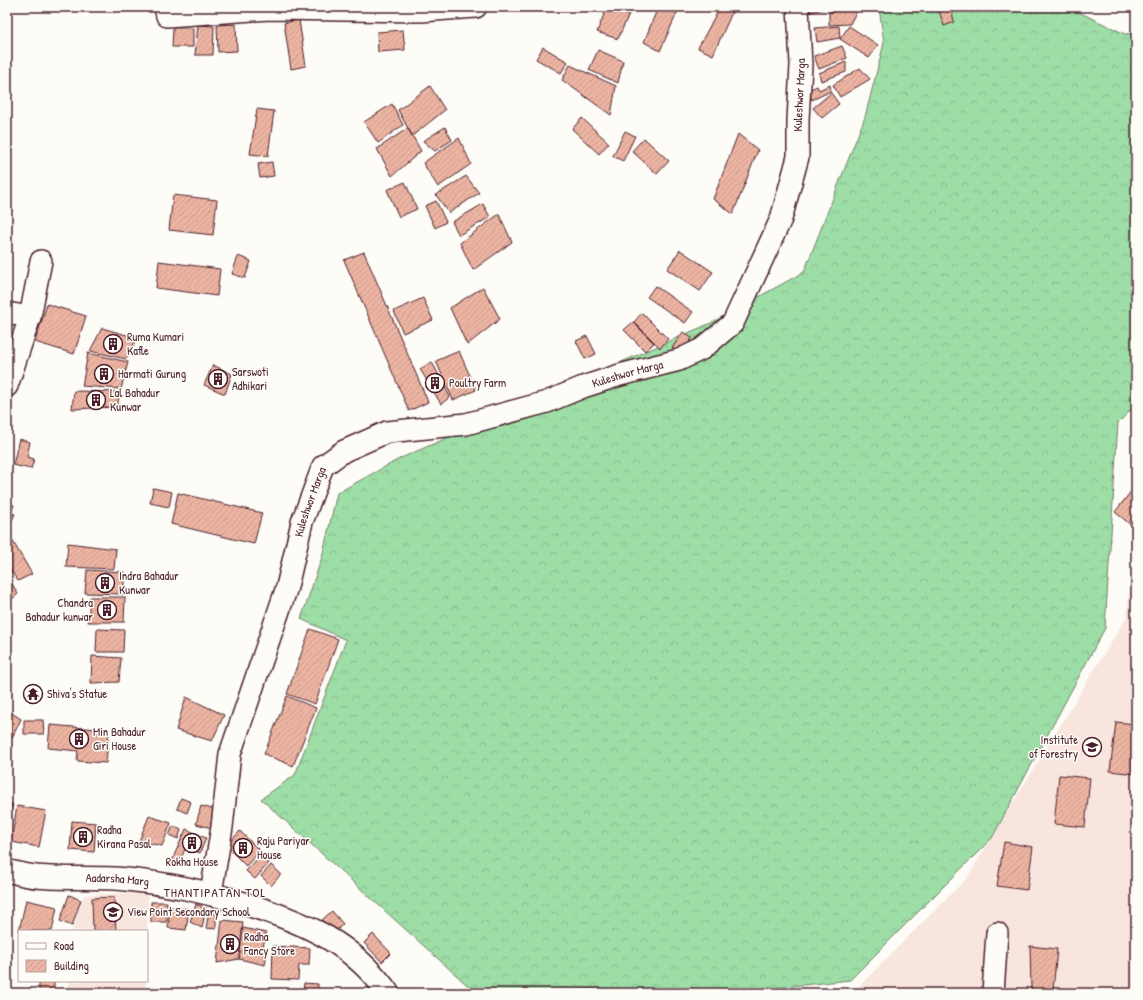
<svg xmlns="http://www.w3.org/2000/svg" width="1143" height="1000" font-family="'Patrick Hand',sans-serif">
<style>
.built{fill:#f8e6de}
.forest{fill:url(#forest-crowns);stroke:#747e68}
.building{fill:url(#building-hatch);stroke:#4a1f2b}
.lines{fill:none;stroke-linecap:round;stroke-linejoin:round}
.street-casing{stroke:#4a1f2b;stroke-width:24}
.secondary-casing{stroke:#4a1f2b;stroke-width:25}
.street{stroke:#fdfcf7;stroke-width:21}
.secondary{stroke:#fdfcf7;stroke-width:22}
.labels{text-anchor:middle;stroke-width:3;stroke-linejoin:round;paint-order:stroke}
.street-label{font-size:12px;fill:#4a1f2b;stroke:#fdfcf7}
.poi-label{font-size:12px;fill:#4a1f2b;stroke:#fdfcf7;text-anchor:start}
.neighbourhood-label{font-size:13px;letter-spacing:1px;fill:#4a1f2b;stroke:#fdfcf7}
</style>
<defs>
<pattern id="forest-crowns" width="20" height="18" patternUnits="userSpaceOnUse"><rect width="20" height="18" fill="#9ddda6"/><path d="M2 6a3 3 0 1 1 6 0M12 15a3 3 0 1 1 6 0" fill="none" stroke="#89bd8f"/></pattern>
<pattern id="building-hatch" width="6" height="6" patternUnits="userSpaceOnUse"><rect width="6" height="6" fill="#ecb4a2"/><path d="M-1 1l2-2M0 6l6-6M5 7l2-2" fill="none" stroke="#cc9a8c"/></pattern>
</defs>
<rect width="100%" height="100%" fill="#fdfcf7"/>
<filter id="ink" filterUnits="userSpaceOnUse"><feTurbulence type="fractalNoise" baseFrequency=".025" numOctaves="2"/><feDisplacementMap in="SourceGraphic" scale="8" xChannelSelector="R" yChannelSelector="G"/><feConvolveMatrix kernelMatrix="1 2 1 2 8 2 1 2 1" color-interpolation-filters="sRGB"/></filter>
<g filter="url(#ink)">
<path class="built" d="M1136,508v485h-408l128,-4 111,-111 160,-262z
M148,892l-1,45v-6h-75l12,-36z
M68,981h78l-1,12h-78z"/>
<path class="forest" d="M879,7h189l57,27 11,-1v372l-18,18 -13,205 -113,210 -142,142 -112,12 -152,-3 -14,4h-96l-215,-194 34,-24 51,-135 -45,-21 21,-62 15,-64 64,-35 310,-135 93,-51 61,-155 19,-74z"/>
<path class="building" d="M607,7h25l-14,32 -21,-7z
M658,7l19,6 -17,38 -16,-9z
M720,7l14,1 -21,47 -15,-7z
M811,7h20l-20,5z
M916,7h17l-15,5z
M938,7h13l3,15 -10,4z
M858,8l-8,16 -21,1v-13z
M299,20l7,46 -15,3 -7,-46z
M236,24l1,27 -19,1 -1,-27z
M198,25l16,1 -1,29h-18z
M839,26l1,12 -23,4 -2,-14z
M849,26l29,19 -9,13 -29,-19z
M173,28h20v19h-21z
M403,30l2,20 -27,2 -1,-20z
M842,46l5,12 -28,11 -5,-13z
M543,47l25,15 -7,11 -25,-14z
M598,50l25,11 -5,22 -29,-13z
M846,62v10l-25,9 -2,-8z
M570,65l46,21 -5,29 -49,-35z
M860,68l10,11 -30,18 -7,-12z
M830,85l1,6 -19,9 -3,-10 8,-4 2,4z
M430,86l15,24 -33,26 -14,-26z
M831,93l8,11 -17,14 -9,-10z
M392,104l11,21 -25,18 -14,-21z
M257,109l17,2 -6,45 -18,-2z
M582,118l27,25 -10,11 -27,-25z
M445,127l7,13 -17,11 -12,-10z
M408,128l13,23 -29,25 -15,-27z
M625,131l10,5 -12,25 -10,-5z
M738,134l20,16 -25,64 -20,-15z
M459,138l12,26 -33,23 -15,-24z
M644,138l25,23 -12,13 -25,-23z
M272,162l2,14 -14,2 -2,-14z
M466,176l13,17 -30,20 -13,-18z
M405,182l12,27 -18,8 -12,-27z
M173,195l44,5 -4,35 -44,-5z
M436,201l10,21 -11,6 -10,-22z
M483,204l7,13 -31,18 -7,-13z
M499,214l13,28 -39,28 -13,-27z
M680,250l33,22 -13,19 -33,-22z
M364,252l64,150 -19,9 -65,-151z
M238,256l13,5 -6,17 -13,-4z
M159,261l61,8 -3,27 -61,-8z
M655,286l38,26 -8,11 -38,-26z
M483,287l17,32 -33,26 -17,-37z
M423,298l10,22 -30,13 -9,-22z
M47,304l39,12 -12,38 -39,-12z
M642,313l26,26 -8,9 -26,-26z
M633,322l21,21 -9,8 -21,-21z
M102,328l35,10 -11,21 -36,-8z
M683,332l9,6 -11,16 -9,-6z
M587,336l9,18 -11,5 -9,-18z
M459,351l17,39 -23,10 -17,-39z
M88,353l40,9 -7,27 -39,-3z
M432,362l18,35 -9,7 -21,-35z
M213,365l19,9 -7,20 -21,-9z
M74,391l46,1 -3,15 -45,2z
M19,439l11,3 -3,15 7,2 -3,10 -18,-4z
M1136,485v44l-21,-17z
M153,488l19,4 -3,15 -19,-4z
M178,493l84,20 -8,31 -83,-20z
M7,502l7,3 -3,8 4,1 -7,15z
M12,540l20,34 -14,7 -11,-16v-20z
M68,543l48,6 -2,20 -48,-2z
M87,570l37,2v22l-39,-1z
M7,575l11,19 -11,9z
M90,597h35l-1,25h-36z
M97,629l27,1 -1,22h-27z
M310,629l28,10 -23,65 -28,-10z
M92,656l29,2 -2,24 -28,1z
M287,696l29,12 -23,58 -29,-12z
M186,697l38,18 -12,26 -36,-11z
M7,710l14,9 -11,23 -3,-2z
M24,720h19l1,14h-20z
M1116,722l20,2 -1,50 -25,-3z
M50,725l59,5 -3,33 -29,-2 1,-10 -30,-3z
M1059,775l31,3 -5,49 -31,-3z
M181,798l10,4 -4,11 -10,-4z
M7,801l6,4 -6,12z
M17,806l29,5 -7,36 -28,-5z
M201,806l15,4 -4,18 -16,-4z
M149,816l22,7 -9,23 -23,-5z
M72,821l24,2 -2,29 -24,-2z
M173,826l8,4 -3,9 -9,-4z
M186,829l20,9 -6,15 -14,-6 -7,16 -7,-3z
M240,831l20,20 -14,15 -20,-20z
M1004,842l29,5 -6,43 -30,-4z
M261,855l8,8 -14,16 -9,-8z
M271,865l10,9 -10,12 -10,-10z
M69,895l12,5 -9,26 -12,-5z
M114,897l2,34h-23l-1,-33z
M26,900l31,7 -5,24h-33z
M151,902h16v20h-16z
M196,904l10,4 -4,20 -12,-6z
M170,907l19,2 -3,21 -18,-2z
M209,911l7,3v15l-10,-1z
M332,911l11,13 -9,9 -12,-13z
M222,920l21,2 -4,37 -22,4z
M243,928l23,5 -4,19 5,1 -2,12 -26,-6z
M373,934l18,19 -9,9 -18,-19z
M273,946l37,2 -1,17h-10l-1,15 -26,-1z
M1030,946l27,3 -4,42 -22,-2z
M39,981h15v12h-15z
M304,983l14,1v9h-15z
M1031,989l22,2 6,1 -29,1z"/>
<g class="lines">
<g class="street-casing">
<g id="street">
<path d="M165,7l2,9 102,-7 152,2 55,-4"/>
<path d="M7,313l23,4 -23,69"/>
<path d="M30,317l11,-56"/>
<path id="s1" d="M211,893l11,-66 8,-73 57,-167 15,-65 21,-56 21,-15 43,-19 79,-8 81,-22 36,-15 37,-12 59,-15 23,-11 31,-26 48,-104 17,-62v-37l3,-55 -3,-58"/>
<path d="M993,993l4,-60"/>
</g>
</g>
<g class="secondary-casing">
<g id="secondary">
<path id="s2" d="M7,871c12,2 24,6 36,6 26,2 53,0 79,2 45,4 87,13 130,27 56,18 101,38 136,87"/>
</g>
</g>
<use href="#street" class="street"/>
<use href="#secondary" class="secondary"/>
</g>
</g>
<defs>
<g id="building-ring" transform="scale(1)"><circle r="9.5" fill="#fdfcf7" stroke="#4a1f2b" stroke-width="1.5"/><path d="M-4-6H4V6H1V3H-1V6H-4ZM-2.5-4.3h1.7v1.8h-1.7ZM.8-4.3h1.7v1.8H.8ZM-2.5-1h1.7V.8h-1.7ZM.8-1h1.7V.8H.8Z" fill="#4a1f2b"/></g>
<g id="temple-ring" transform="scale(1)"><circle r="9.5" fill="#fdfcf7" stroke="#4a1f2b" stroke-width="1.5"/><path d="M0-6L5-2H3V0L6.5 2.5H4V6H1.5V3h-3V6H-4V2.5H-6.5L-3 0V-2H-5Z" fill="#4a1f2b"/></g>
<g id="university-ring" transform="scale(1)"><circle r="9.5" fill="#fdfcf7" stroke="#4a1f2b" stroke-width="1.5"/><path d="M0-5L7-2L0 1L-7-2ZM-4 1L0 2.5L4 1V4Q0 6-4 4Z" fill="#4a1f2b"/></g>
<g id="school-ring" transform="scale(1)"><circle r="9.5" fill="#fdfcf7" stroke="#4a1f2b" stroke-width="1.5"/><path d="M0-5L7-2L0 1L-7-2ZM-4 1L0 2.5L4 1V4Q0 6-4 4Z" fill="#4a1f2b"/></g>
</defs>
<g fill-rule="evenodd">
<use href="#building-ring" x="113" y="344"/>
<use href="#building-ring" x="104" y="374"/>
<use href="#building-ring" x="218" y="379"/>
<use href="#building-ring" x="435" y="383"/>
<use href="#building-ring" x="96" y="400"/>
<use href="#building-ring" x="105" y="583"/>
<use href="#building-ring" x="107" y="610"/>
<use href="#temple-ring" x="33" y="694"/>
<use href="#building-ring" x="79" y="739"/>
<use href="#university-ring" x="1092" y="747"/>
<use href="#building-ring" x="83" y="837"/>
<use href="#building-ring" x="192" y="843"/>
<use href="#building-ring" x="243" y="848"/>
<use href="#school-ring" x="113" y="912"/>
<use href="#building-ring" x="230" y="944"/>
</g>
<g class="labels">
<g class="street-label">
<text dy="4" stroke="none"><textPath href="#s1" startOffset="1125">Kuleshwor Marga</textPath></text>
<text dy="4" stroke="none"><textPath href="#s1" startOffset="765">Kuleshwor Marga</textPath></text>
<text dy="4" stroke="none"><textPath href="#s1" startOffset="405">Kuleshwor Marga</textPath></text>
<text dy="4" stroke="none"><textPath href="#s2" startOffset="111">Aadarsha Marg</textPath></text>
</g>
<g class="poi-label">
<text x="127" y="341">Ruma Kumari<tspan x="127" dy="14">Kafle</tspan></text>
<text x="232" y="376">Sarswoti<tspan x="232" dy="14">Adhikari</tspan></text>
<text x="118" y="378">Harmati Gurung</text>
<text x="449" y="387">Poultry Farm</text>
<text x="110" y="397">Lal Bahadur<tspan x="110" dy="14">Kunwar</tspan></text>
<text x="119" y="580">Indra Bahadur<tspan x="119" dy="14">Kunwar</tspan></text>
<text x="93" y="607" text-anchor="end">Chandra<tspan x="93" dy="14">Bahadur kunwar</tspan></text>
<text x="47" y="698">Shiva's Statue</text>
<text x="93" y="736">Min Bahadur<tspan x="93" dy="14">Giri House</tspan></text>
<text x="1078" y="744" text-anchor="end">Institute<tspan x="1078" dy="14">of Forestry</tspan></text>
<text x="97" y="834">Radha<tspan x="97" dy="14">Kirana Pasal</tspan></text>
<text x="257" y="845">Raju Pariyar<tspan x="257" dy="14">House</tspan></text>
<text x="192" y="866" text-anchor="middle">Rokha House</text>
<text x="127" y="916">View Point Secondary School</text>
<text x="244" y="941">Radha<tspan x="244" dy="14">Fancy Store</tspan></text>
</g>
<g class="neighbourhood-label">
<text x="215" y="897">THANTIPATAN TOL</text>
</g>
</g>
<rect width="1143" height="1000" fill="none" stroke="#fdfcf7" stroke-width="24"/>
<rect x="12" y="12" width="1119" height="976" fill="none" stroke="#4a1f2b" stroke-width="1.5" filter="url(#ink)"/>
<rect x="18" y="930" width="130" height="52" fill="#fdfcf7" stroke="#b5a4a5"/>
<rect x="26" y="943" width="20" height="6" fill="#fdfcf7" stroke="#b5a4a5"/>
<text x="54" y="950" font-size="12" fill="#4a1f2b">Road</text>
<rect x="26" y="960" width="20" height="12" fill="url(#building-hatch)" stroke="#b5a4a5"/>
<text x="54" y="970" font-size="12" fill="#4a1f2b">Building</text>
</svg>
